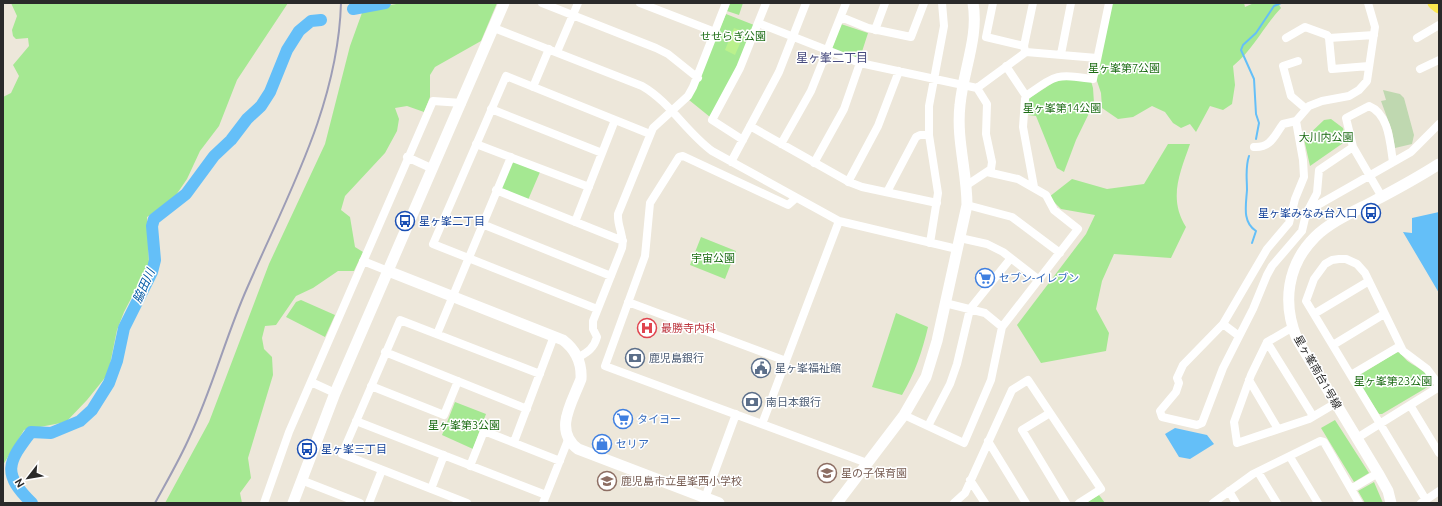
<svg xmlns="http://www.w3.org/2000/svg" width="1442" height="506" font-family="Ubuntu,'Noto Sans JP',sans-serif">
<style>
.green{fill:#a5e892}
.cemetery{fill:#bfd8b0}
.pitch{fill:#baf18c}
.water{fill:#64bff8}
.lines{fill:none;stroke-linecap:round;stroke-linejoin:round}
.stream{stroke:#64bff8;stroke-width:2}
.river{stroke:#64bff8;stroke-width:12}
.street{stroke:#fff;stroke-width:8}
.secondary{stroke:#fff;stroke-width:11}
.primary{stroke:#fce850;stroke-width:13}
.rail{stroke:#9d9db6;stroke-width:2}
.labels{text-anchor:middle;stroke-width:3;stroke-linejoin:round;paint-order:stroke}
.park-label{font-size:11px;fill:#1c6c14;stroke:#fff}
.transit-label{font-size:11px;fill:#164399;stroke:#fff;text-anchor:start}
.shop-label{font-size:11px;fill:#366cbe;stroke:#fff;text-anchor:start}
.health-label{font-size:11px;fill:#be3a42;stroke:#fff;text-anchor:start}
.service-label{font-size:11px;fill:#4e5e75;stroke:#fff;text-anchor:start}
.street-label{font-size:11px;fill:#2a2a2a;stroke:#fff}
.education-label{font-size:11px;fill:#785e54;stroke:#fff;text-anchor:start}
.neighbourhood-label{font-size:12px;fill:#464a7e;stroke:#fff}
.water-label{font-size:12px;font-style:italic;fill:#0259a5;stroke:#fff}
</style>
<rect width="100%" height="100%" fill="#ede7da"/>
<path class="green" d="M11,3h277l-51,77 -18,46 -19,25 -13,28 -13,19 -27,19 2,47 -25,48 -7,18 -9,44 -21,26 -21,22 -42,8 -21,35v-368l8,-4 8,-17 -6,-11 16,-19 -1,-8 -12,1 -3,-3 -1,-6 5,-14z
M402,3h95l-16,38 -46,26 -5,8v22l-6,15 -17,-6 -12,2 4,11 -2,12 -12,22 -40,43 -4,14 9,7 5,30 8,5 -9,19h-16l-25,17 -17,8 -20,29 -11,1 -3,12 2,11 8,8 1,18 -25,83 3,20 -11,15 2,10h-77l44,-81 60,-158 56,-120 25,-98 13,-36z
M730,3h13l-4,12 -12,-4z
M1112,3h132l1,4 9,-4h24l3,5c-18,19 -27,41 -48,58l2,19 -3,19 -9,6 -13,-4 -14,26 -6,-8 -9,4 -8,-5 -8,-11 -13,-6 -19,11 -15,2 -16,-11 -1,-15 -5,-15z
M726,14l28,11 -15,39 -29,53 -21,-17z
M841,24l27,9 -9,28 -28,-10z
M1059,79l32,2 2,7 1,15 -18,37 -12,32 -7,-4 -21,-52 -8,-1v-16z
M1331,119l12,9 3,13 -36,25 -6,-27 20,-19z
M1168,144h22c-10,29 -22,54 -4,83l-15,31 -57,-4 -12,27 -6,28 13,24 -3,18 -65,12 -24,-38 69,-91 9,-19 -34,-6 -12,-12 23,-18 35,10 37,-5z
M514,162l26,10 -12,28 -27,-12 10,-24z
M701,237l35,14 -11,28 -35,-14z
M301,300l34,15 -10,22 -39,-20 10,-15z
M896,313l32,14c-6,25 -13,46 -26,68l-30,-8z
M1397,352c5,1 7,7 12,10 9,6 16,9 23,18l-1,5 -49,29h-3l-22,-34 1,-4z
M455,402l31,12 -13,35 -31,-14z
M1335,420l34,53 -15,9 -33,-54z
M1374,482l9,21h-18l-7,-12z
M1099,495l6,8h-19z"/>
<path class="cemetery" d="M1383,90l17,4 4,4 10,37 -2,9 -17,4 -3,-17 -11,-30 5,-1z"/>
<path class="pitch" d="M734,28l11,4 -10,23 -10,-5z"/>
<path class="water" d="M1439,212v81l-36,-61 9,1v-15z
M1175,428l32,7 7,9 -24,15 -11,-2 -14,-23z"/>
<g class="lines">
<path class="stream" d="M1256,139l3,-16 -3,-9 -2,-35 -13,-29 2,-5 13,-12 18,-27 7,-3
M1249,156c-4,12 -2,22 -2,34 -1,15 -5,32 9,41l-4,12"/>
<path class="river" d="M353,9l32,-6
M32,503c-30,-29 -25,-40 -1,-71l20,1 29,-12 12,-11 17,-27 8,-22 7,-33 28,-56 3,-12 -3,-34 2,-7 32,-25 28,-38 17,-16 16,-21 14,-13 9,-14 17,-42 12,-19 12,-10 10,-1"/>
<path class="street" d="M542,3l114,45 12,6 30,24
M640,3l75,29
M993,3l-7,34 38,9
M841,17l27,11 43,9 13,-34
M758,23l102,40 117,25 10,16 -1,30 6,28 -1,7 -24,16
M494,28l148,58c28,16 44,46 70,65l127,70 118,28
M875,30l10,-27
M1286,38l19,-11 22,8 2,3
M1417,38l22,-13
M1025,51l-1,-5 9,-43
M557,52l21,-49
M1061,54l10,-51
M1298,61l-15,5 8,30 14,12
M1006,66l20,30
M1369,66l-37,3 -3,-31 45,-3
M1420,69l19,-9
M533,87l16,-38
M977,88l49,-36 71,6
M491,109l111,44
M750,126l99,56 13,5 75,16
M743,140l-31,-20 28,-52 26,-65
M476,144l113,43
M781,144l30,-53 35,-88
M1254,147c17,1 20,-11 29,-23l13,-3
M1353,147l-34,23 -2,23 -11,21 -4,17 -30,35 -5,9 -14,34 -30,59 -21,55 -5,2 -35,-8 -2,-6 16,-19 3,-9 -2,-5 6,-13 40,-41 44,-75 22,-26 6,-24 9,-22 -1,-17 -7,-39 13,-15 13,-5 27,-5 10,-6 8,-9 8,-54 -7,-24
M407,157l26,12
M731,162l48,-90 27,-69
M814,163l30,-54 16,-46
M848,182l30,-56 21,-55
M1034,187l-11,-60 2,-28 1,-3c31,-22 29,-22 67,-17l16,-76
M496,190l127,51
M887,192l29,-55 4,-2h9
M1382,197l-29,-50 -7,-29 23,-12c20,8 21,37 24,56
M796,198l-8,7 -105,-49 -4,1 -29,46 -5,53 -40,110 262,97
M967,205l45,12 48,36
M1309,210l102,-58 28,-28
M575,222l40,-102
M482,224l129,52
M960,238l27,6 16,8 36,28
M930,243l8,-50 -9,-58v-29l15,-80 -2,-23
M363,261l25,10
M628,302l158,59
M945,303l40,10 17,14
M597,309l-164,-65 73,-168 144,58
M1314,314l55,-33
M1223,324l16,12
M1293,327l-26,15 -16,33 -17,47 3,21 72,-24 27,-16
M437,334l74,-177
M1267,342l46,74
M1333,345l51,-31
M385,352l142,57
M579,357c9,-5 15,-9 18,-20l-4,-8v-8l29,-73c3,-12 -5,-21 -4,-34l35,-86 35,-32 5,-9 33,-84
M1351,375l49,-29
M1249,380l29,49
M311,382l24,11
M371,386l73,29 14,-34
M1410,405l29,48
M1050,413l-28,17 44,73
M904,415l60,28 27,-63 11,-53 76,-98 -24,-19 -8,-15 -28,-16 -31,-7
M356,421l190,74
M762,424l77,-203
M928,426l22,-42 7,-20 13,-55 41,-51
M1357,438l82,-51
M988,441l38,62
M514,442l40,-106
M1290,457l28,46
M470,466l14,-35 76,30
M1258,472l19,31
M301,480l59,23
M970,480l15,23
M431,489l13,-34
M1351,489l27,-16
M1229,491l7,12
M705,498l31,-84
M1426,500l-120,-199 8,-22 11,-15 7,-4 7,-1h7l11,5 8,9 38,78 24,18 12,16
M264,503l25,-71 144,-331 29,2
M369,503l13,-33
M467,503l-125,-49 58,-134 140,54
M543,503l25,-63
M954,503l11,-10 47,-103 16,-10 73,109 -22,14
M1213,503l40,-29 67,-33 4,1 35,61
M1421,503l18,-12"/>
<path class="secondary" d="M388,271l175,69c13,10 19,22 18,39 -9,24 -28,51 -3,70l141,54
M293,503l42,-110 169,-390
M837,503l67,-88 22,-38 11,-36 30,-136c0,-34 -11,-66 -7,-100 3,-34 19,-68 13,-102
M1391,503l-3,-12 -10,-18 -81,-134c-15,-36 -10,-74 18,-102 15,-15 38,-25 57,-35 23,-12 45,-24 67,-38"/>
<path class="primary" d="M1434,3l5,4"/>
<path class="rail" d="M155,503c12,-22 25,-44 35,-67 23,-49 36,-101 58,-150 40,-92 90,-181 93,-283"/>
</g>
<defs>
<g id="bus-ring" transform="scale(1)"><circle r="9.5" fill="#fff" stroke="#1a4fb4" stroke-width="1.5"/><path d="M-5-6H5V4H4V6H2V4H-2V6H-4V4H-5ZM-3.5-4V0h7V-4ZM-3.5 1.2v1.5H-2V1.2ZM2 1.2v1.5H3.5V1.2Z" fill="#1a4fb4"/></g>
<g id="supermarket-ring" transform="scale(1)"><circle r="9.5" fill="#fff" stroke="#3f7fe0" stroke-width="1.5"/><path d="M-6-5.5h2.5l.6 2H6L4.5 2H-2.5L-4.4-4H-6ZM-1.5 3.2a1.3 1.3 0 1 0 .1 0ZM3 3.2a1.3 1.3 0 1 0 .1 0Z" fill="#3f7fe0"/></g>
<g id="hospital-ring" transform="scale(1)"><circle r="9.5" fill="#fff" stroke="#e0444e" stroke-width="1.5"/><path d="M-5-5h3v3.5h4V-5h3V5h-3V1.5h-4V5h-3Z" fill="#e0444e"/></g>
<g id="bank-ring" transform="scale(1)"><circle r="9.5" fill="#fff" stroke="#5c6f8a" stroke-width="1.5"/><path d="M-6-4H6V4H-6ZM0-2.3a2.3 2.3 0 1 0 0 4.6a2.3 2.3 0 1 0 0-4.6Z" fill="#5c6f8a"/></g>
<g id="civic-ring" transform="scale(1)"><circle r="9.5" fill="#fff" stroke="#5c6f8a" stroke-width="1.5"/><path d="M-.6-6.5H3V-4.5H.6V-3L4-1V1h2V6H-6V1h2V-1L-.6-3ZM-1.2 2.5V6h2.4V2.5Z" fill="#5c6f8a"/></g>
<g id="shop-ring" transform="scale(1)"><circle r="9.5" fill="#fff" stroke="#3f7fe0" stroke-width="1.5"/><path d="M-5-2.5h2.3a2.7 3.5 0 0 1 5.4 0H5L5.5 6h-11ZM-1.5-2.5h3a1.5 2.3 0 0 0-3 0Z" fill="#3f7fe0"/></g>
<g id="school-ring" transform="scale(1)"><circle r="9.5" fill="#fff" stroke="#8d6e63" stroke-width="1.5"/><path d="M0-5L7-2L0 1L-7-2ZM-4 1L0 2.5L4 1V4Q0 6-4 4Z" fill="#8d6e63"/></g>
</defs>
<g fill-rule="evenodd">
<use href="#bus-ring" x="1371" y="213"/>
<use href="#bus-ring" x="405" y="221"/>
<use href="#supermarket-ring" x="985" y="278"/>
<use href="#hospital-ring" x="647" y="328"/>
<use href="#bank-ring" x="635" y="358"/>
<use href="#civic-ring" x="761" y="368"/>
<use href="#bank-ring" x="752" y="402"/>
<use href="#supermarket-ring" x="623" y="419"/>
<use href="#shop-ring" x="602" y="444"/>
<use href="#bus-ring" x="307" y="449"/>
<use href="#school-ring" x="827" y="473"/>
<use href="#school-ring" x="607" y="481"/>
</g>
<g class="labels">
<g class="park-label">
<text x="733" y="40">せせらぎ公園</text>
<text x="1124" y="72">星ヶ峯第7公園</text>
<text x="1062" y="112">星ヶ峯第14公園</text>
<text x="1326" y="141">大川内公園</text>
<text x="713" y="262">宇宙公園</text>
<text x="1393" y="385">星ヶ峯第23公園</text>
<text x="464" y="429">星ヶ峯第3公園</text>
</g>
<g class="transit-label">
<text x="1357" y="217" text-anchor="end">星ヶ峯みなみ台入口</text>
<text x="419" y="225">星ヶ峯二丁目</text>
<text x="321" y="453">星ヶ峯三丁目</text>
</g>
<g class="shop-label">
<text x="999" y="282">セブン-イレブン</text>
<text x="637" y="423">タイヨー</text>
<text x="616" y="448">セリア</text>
</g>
<g class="health-label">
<text x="661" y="332">最勝寺内科</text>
</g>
<g class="service-label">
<text x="649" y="362">鹿児島銀行</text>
<text x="775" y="372">星ヶ峯福祉館</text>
<text x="766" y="406">南日本銀行</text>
</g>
<g class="street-label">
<text transform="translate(1318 372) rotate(60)" y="4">星ヶ峯南台1号線</text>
</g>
<g class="education-label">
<text x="841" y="477">星の子保育園</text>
<text x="621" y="485">鹿児島市立星峯西小学校</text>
</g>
<g class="neighbourhood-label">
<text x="832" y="62">星ヶ峯二丁目</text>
</g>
<g class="water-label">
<text transform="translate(144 286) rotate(-66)" y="4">脇田川</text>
</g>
</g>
<rect width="1442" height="506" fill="none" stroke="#2a2a2a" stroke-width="8"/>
<g transform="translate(28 478) rotate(239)" stroke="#ffffff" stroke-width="3" paint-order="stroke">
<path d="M0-3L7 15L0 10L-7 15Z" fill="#2a2a2a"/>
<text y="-6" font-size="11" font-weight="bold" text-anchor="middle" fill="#2a2a2a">N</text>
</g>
</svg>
